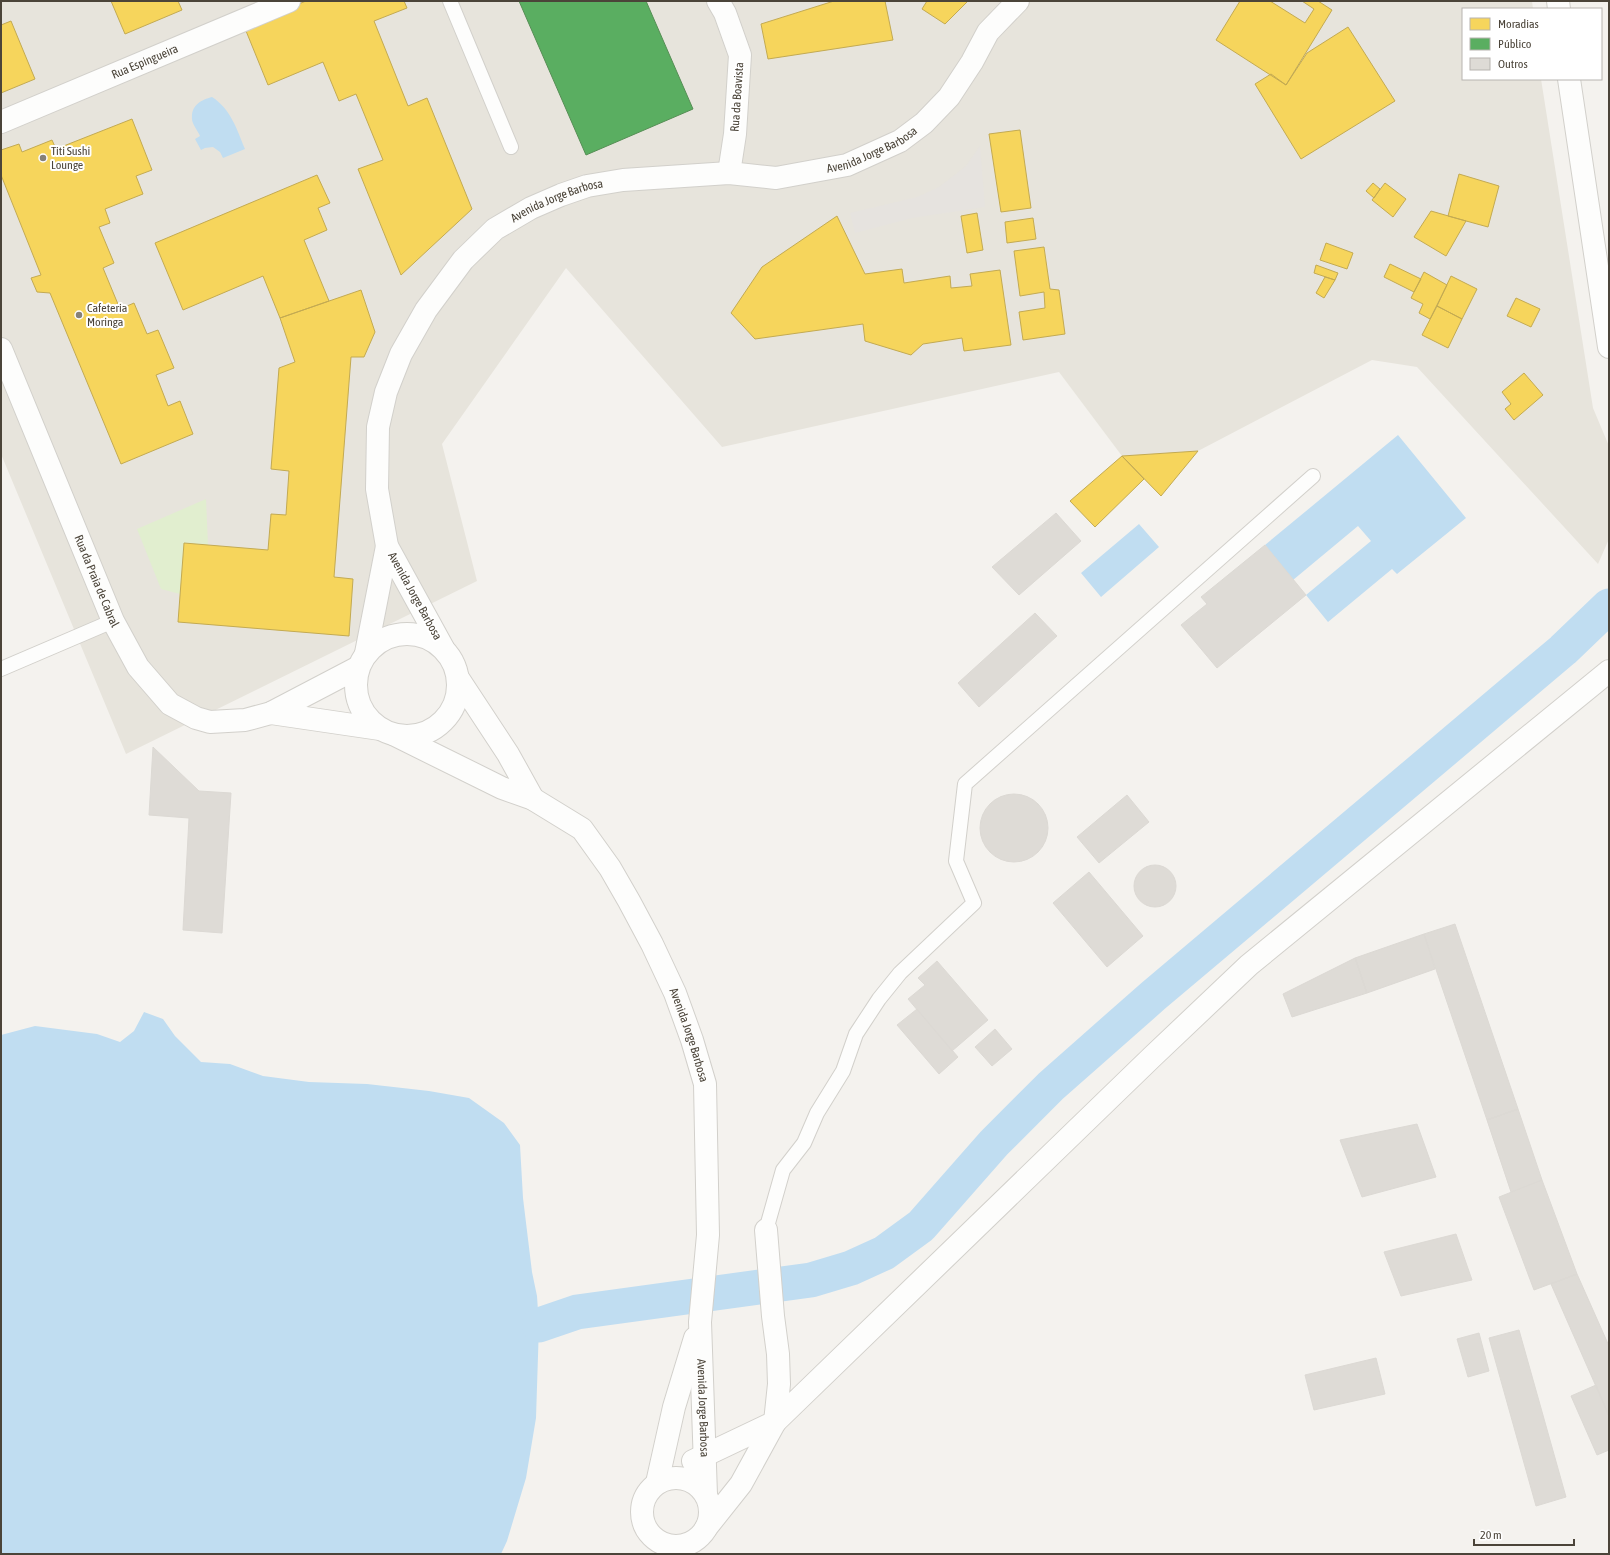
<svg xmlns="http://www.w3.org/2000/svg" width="1610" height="1555" font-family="'Asap Condensed',sans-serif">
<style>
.residential{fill:#e7e4dc}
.green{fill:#e1eecf}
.parking{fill:#e6e3df}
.water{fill:#c0ddf1}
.homes{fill:#f6d55c;stroke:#c3aa52}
.public{fill:#5aae61;stroke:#568e55}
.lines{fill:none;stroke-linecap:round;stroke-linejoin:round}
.canal{stroke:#c0ddf1;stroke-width:35}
.building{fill:#dedbd6;stroke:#dcd9d4}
.service-casing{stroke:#d2d0cb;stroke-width:16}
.minor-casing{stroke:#d2d0cb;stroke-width:24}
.tertiary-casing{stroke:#d2d0cb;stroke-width:24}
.service{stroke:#fdfdfc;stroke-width:14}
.minor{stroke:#fdfdfc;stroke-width:22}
.tertiary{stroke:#fdfdfc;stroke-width:22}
.poi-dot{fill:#868178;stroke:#fff;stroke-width:1.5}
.labels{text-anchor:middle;stroke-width:4;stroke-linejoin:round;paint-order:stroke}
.street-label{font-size:12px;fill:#4b4439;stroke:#fff}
.poi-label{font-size:12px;fill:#4b4439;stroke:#fff;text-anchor:start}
</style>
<rect width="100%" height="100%" fill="#f4f2ee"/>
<path class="residential" d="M1,1h1531l1,8h-70v70h78l52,329 16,38v93l-11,25 -181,-197 -45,-7 -174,91 -76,5 -63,-84 -337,75 -156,-179 -124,176 35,137 -351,173 -125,-300z"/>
<path class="green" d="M206,499l2,46 -24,-2 -4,51 -19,-5 -24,-60z"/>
<path class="parking" d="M980,146l5,61 -73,11 -57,15 -5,-20 67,-16 22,-10 27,-21z"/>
<path class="water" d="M212,97c19,12 25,33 33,52l-22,9 -3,-6 -7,-5 -8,1 -4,2 -6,-11 5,-3c-2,-5 -8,-12 -8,-17 -1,-14 9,-19 20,-22z
M1398,435l68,83 -69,56 -5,-5 -64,53 -22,-27 65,-54 -13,-15 -65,54 -28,-35z
M1139,524l20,23 -58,50 -20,-24z
M144,1012l19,7 12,17 26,26 29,2 33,12 46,6 58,2 62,7 40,7 35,25 16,22 3,53 9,74 5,24 2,29 -3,93 -10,60 -19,63 -6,13h-500v-519l34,-9 62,8 23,8 14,-11z"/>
<path class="homes" d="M111,1h67l4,9 -57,24z
M306,1h98l3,7 -33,13 34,85 19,-8 45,111 -71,66 -43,-106 25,-9 -27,-66 -17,7 -16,-39 -55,23 -24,-59z
M834,1h51l8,39 -125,19 -7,-35z
M927,1h41l-23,23 -23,-15z
M1240,1h30l35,22 9,-14 -12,-8h16l14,9 -46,75 -70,-45z
M11,21l24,58 -34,14v-68z
M1348,27l47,74 -94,58 -46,-75 16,-10 15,11 21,-32z
M132,119l20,51 -16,6 7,18 -38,15 5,14 -11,4 15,36 -11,5 17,41 14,-6 13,31 11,-4 16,38 -18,7 12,31 12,-5 13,33 -72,30 -71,-171 -13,-1 -6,-14 10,-3 -40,-100v-25l18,-6 3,8 30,-12 4,9z
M1020,130l11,78 -30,4 -12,-78z
M1459,174l40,12 -11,41 -40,-11z
M317,175l13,28 -12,5 9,22 -23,10 25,61 -49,17 -17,-42 -80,34 -28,-67z
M1373,183l7,6 -6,9 -8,-7z
M1385,183l21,16 -13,18 -21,-17z
M1431,211l35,10 -20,35 -32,-19z
M977,213l6,37 -16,3 -6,-37z
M837,216l28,58 37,-5 2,14 46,-7 1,12 21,-2 -2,-12 30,-4 11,75 -47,6 -2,-13 -39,6 -12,11 -46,-14 -2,-17 -108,15 -24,-26 31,-46z
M1033,218l3,21 -29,4 -2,-21z
M1326,243l27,10 -6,16 -27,-9z
M1044,247l6,42 9,1 6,44 -42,6 -4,-28 26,-4 -1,-16 -24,4 -6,-45z
M1390,264l31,15 -7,13 -30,-15z
M1316,265l22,8 -3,7 -21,-7z
M1424,272l23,13 -17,34 -11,-6 4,-9 -12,-6z
M1451,276l26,13 -15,30 -25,-13z
M1325,277l10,3 -11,18 -8,-5z
M361,290l14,42 -11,25h-13l-17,220 19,2 -4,57 -171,-14 6,-79 84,7 3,-36 15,1 3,-44 -18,-2 8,-101 16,-6 -15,-44z
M1516,298l24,11 -9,18 -24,-11z
M1437,306l25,13 -14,29 -26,-13z
M1524,373l19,22 -29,25 -9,-11 6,-5 -9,-12z
M1198,451l-37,45 -39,-40z
M1122,456l22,23 -49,48 -25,-26z"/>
<path class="public" d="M519,1h127l47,108 -107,46z"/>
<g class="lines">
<path class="canal" d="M539,1325l38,-13 234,-32 40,-12 33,-15 37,-27 73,-83 57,-57 102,-90 410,-346 46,-44"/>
</g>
<path class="building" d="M1056,513l25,28 -62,54 -27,-28z
M1265,545l41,50 -89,73 -36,-43 26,-21 -6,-7z
M1035,613l22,23 -78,71 -21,-24z
M153,747l46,44 32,2 -9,140 -39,-3 6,-112 -40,-3z
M980 828a34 34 0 1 1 68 0a34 34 0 1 1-68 0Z
M1127,795l22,27 -50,41 -22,-26z
M1134 886a21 21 0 1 1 42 0a21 21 0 1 1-42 0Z
M1089,872l54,64 -36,31 -54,-64z
M1455,924l63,185 -31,11 -63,-186z
M1424,934l11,35 -68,24 -12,-35z
M1355,958l12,35 -75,24 -9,-23z
M937,961l51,59 -36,31 -44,-52 17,-14 -7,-7z
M917,1009l41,48 -19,17 -42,-49z
M995,1029l17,20 -20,17 -17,-19z
M1518,1109l24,71 -31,12 -24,-72z
M1417,1124l19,53 -74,20 -22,-57z
M1542,1180l35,94 -43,16 -35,-93z
M1456,1234l16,46 -71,16 -17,-44z
M1577,1274l32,72v70l-58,-132z
M1519,1330l47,167 -30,9 -47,-168z
M1479,1333l10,38 -21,6 -11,-38z
M1376,1358l9,36 -71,16 -9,-35z
M1596,1385l13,31v34l-12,5 -26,-59z"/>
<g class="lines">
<g class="service-casing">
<path id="service" d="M450,1l61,146
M1,669l112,-48
M766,1230l17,-60 21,-27 13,-30 26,-42 13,-37 23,-35 21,-26 74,-70 -18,-42 9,-77 348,-308"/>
</g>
<g class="minor-casing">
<g id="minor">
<path d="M718,1l7,12 15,42 -5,79 -6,39"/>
<path d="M1558,1l1,8"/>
<path d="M1569,79l40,268"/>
<path id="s1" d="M1,122l288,-121"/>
<path id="s2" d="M1,349l112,272 25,46 32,37 26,14 14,4 35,-2 26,-7 86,-45"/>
<path d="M271,713l109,16"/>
<path d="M766,1230l7,86 5,38 1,30 -4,38 377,-365 97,-92 360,-294"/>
<path d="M706,1528l35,-44 34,-62"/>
</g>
</g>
<g class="tertiary-casing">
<g id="tertiary">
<circle cx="407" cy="685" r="51"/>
<path id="s3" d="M443,648l-56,-102 -10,-57 1,-62 8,-35 15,-38 25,-44 37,-50 32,-31 36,-21 30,-13 26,-9 36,-6 106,-7 47,5 71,-13 53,-24 24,-18 25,-26 23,-35 16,-30 30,-31"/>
<path d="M366,653l21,-107"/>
<path d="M458,678l50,76 25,45"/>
<path id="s4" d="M395,735l107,53 31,11 49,30 28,39 19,33 23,43 23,49 17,47 13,44 3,151 -8,87 6,173"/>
<path d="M693,1461l82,-39"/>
<circle cx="676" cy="1512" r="34"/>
<path d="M657,1483l17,-76 21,-69"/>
</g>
</g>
<use href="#service" class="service"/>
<use href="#minor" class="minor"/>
<use href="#tertiary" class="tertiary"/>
</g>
<g class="poi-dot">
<circle cx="43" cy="158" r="4"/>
<circle cx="79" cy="315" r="4"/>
</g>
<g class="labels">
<g class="street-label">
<text dy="4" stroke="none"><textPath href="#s1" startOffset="156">Rua Espingueira</textPath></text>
<text transform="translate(737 97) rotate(-86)" y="4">Rua da Boavista</text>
<text dy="4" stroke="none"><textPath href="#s3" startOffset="863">Avenida Jorge Barbosa</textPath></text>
<text dy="4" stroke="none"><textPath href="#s3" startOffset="539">Avenida Jorge Barbosa</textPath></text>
<text dy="4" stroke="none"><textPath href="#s2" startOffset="251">Rua da Praia de Cabral</textPath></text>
<text transform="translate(415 596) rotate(61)" y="4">Avenida Jorge Barbosa</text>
<text dy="4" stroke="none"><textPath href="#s4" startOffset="443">Avenida Jorge Barbosa</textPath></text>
<text dy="4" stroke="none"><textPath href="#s4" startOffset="819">Avenida Jorge Barbosa</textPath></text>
</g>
<g class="poi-label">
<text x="51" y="155">Titi Sushi<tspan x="51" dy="14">Lounge</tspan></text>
<text x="87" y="312">Cafeteria<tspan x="87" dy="14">Moringa</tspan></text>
</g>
</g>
<rect width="1610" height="1555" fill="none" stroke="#4b4439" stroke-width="4"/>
<rect x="1462" y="8" width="140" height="72" fill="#ffffff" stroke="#b7b4b0"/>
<rect x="1470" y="18" width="20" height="12" fill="#f6d55c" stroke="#b7b4b0"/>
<text x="1498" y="28" font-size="12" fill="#4b4439">Moradias</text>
<rect x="1470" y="38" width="20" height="12" fill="#5aae61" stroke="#b7b4b0"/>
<text x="1498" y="48" font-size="12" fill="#4b4439">Público</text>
<rect x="1470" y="58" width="20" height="12" fill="#dedbd6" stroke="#b7b4b0"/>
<text x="1498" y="68" font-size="12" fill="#4b4439">Outros</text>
<path d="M1474 1539v6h100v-6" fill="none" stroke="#4b4439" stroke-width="2"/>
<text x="1480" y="1539" font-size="12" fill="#4b4439" stroke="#ffffff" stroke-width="3" paint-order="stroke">20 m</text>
</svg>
